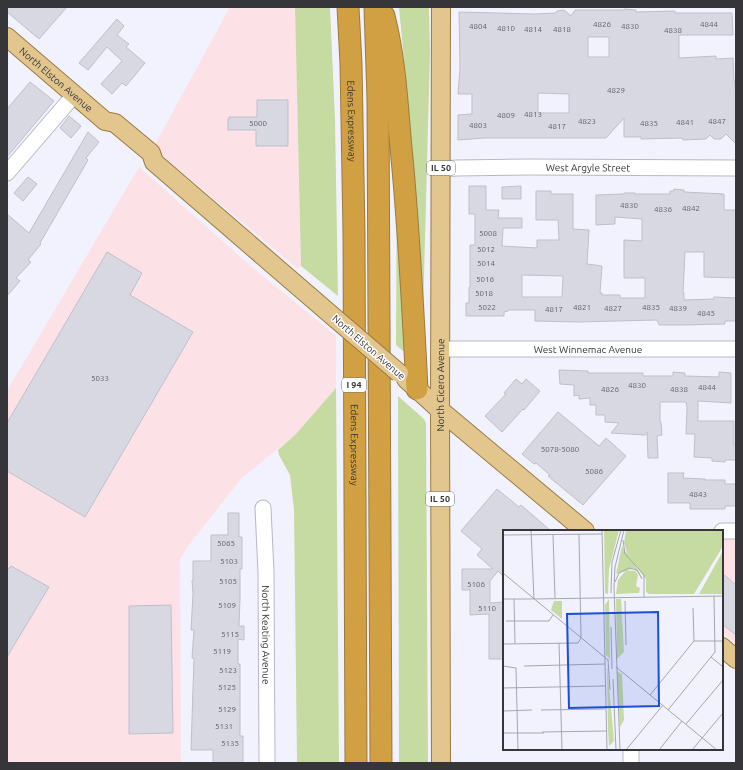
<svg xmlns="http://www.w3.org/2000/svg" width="743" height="770" font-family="Ubuntu,sans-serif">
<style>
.commercial{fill:#fce2e7}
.green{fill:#c6dba1}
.building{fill:#d8d8e3;stroke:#bfbfca;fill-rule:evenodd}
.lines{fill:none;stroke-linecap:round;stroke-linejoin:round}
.minor-casing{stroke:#b8b8c3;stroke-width:17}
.major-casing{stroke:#9a7b40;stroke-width:20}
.highway-casing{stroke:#9a7b40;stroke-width:23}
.minor{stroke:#fff;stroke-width:15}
.major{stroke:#e3c68e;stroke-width:18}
.highway{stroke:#d1a043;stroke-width:21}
.major-bridge-casing{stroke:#9a7b40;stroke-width:20;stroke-linecap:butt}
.major-bridge{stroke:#e3c68e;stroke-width:18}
.labels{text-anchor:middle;stroke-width:3;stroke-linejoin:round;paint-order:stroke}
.number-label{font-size:8px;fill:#5e5e64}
.shield{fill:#fff;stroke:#727275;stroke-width:1}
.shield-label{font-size:9px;font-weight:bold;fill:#35353a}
.street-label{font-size:10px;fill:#35353a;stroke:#fff}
.inset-road{fill:none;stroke:#a6a6b0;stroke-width:1}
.view{fill:#1d4ed8;fill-opacity:0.15;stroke:#1d4ed8;stroke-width:2}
.inset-edge{fill:none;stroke:#35353a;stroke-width:2}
</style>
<rect width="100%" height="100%" fill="#f2f2fe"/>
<path class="commercial" d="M230,7h65l6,259 -3,3 -145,-121z
M139,167l106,94 91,75v52l-40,46 -55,45 -52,66 -9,14 1,204h-174v-372z
M736,534v110l-14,-12v-97z"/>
<path class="green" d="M295,7h35l5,112 3,177 -37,-30z
M399,7h30l1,46 -8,299 -14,-223 1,-15z
M397,150l8,201h-2l-7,-6z
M336,388l3,375h-42l-3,-253 -4,-35 -11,-20 -1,-5 18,-16z
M398,396l26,23 2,4 2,340h-29z"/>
<path class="building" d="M7,7h60l-28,32 -32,-27z
M624,9l12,1v2l39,-1v2h57l1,22h-54v23l37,-2v3l17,-1 1,23h1l1,21v42l-10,-10 -5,5h-7l-4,-4 -4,4 -23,1 -1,-2 -41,1v-2h-17v-19l-18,20h-121l-27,2v-25l14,-1v-20h-14l2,-26 -1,-56 76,2 20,-1 2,-2 7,-1 7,6 4,-6h49zM588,37h21v20h-21zM538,93l31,1v19h-31z
M117,19l7,7 -7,9 12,9 -3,3 19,16 -19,23 -4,-3 -10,11 -11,-10 21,-23 -15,-14 -19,23 -9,-7z
M30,82l24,19 -47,56v-48z
M257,100h31v46h-32v-16h-28v-11h1v-2h28z
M69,116l12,10 -10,12 -11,-10z
M88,132l11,10 -13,16 2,2 -48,83 1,1 -13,16 3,2 -15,16 4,3 -13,15v-82l22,19z
M28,177l9,7 -14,17 -9,-8z
M469,186h17v24h13l-1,8h24v10h-19l-1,18 35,2v-8h22l-1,-20h-22v-29h15v3h22v35l16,1 -2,34 15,2 -2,27h2v2h18v3h25v-20h-21v-38l18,1v-22l-27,-2v7l-19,1v-30l28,-1v-1h11v1h35v-3h4v-2l10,1v2l40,2v16h12v68l-32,-1v-25h-19l-2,41h1v7l30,-1v-2l22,1v23h-11v3l-44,1h-22l-2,-5 -80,2 -42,-1v-11h-27v1l-4,1v4h-38v-13h3v-16h1v-42h5v-31h-6zM522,275l41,1 -1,21h-40z
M521,186v13h-19v-12z
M107,252l35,21 -12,22 63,37 -108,185 -78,-46v-48z
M559,370l29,1v2h55v3h30v-4l12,1v3l34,1v-5l12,1v30l-33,-2v20h36v24h2v15h-11v2l-13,-1v-3l-18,-1 1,-23h-9l1,-27 -1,-5h-26v20h1l1,13 -5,1 1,22h-10l-1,-26 -2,3 -34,-2 8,-10 -14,-1v-7h-9v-10h-6v-7l-11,1v-4l-5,1v-11l-14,-1z
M516,379l6,5 4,-5 14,12 -16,19 -1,-1 -21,23 -17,-16 21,-22 -2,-1z
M558,412l41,34 7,-8 20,18 -43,49 -35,-29 2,-1 -14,-12 -2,1 -12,-10z
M668,473h16l-1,5 22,1v1h20v4h11v22h-11v3h-35v-6h-22z
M497,489l22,18 2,-2 30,26h-47v46l-6,-6 -8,10v22l13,-1 1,57h-15v-45l-19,1v-25h-8v-21h31l-16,-14 5,-6 -21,-18z
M228,513h11v24h3v32h-2v30l-1,27h5v14l-6,-1v25h2v72h3v27h-30v-13h-22l3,-92h-2l2,-28h-3l2,-36 -1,-14h1v-19h18v-26h17z
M11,566l38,21 -42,70v-87z
M722,573l14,12v50l-14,-11z
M171,605l2,128 -44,1v-128z"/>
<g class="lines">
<g class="minor-casing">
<g id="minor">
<path id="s1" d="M441,169l16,-1 72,-1 207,1"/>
<path d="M7,173l68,-79"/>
<path id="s2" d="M440,349h296"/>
<path id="s3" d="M263,508l3,64 1,191"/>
<path d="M722,531h14"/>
<path d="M631,749v14"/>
</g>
</g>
<g class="major-casing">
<g id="major">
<path id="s4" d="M7,37l98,84 10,2 36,30 3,9 182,157"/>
<path d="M406,379l34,31 145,121"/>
<path d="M722,647l14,12"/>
<path id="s5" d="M441,763l-1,-353 1,-403"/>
</g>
</g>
<g class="highway-casing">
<g id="highway">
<path id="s6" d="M348,7l3,57 3,170 2,529"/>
<path d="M375,7l3,93 3,663"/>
<path d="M384,16c11,43 13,88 17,132 8,80 12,161 16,241"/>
</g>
</g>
<use href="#minor" class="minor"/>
<use href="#major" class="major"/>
<use href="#highway" class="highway"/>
<g class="major-bridge-casing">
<path id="major-bridge" d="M336,319l63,54"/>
</g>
<use href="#major-bridge" class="major-bridge"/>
</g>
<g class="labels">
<g class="number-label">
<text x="602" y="27">4826</text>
<text x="709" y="27">4844</text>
<text x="478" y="29">4804</text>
<text x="630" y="29">4830</text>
<text x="506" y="31">4810</text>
<text x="533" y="32">4814</text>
<text x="562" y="32">4818</text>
<text x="673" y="33">4838</text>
<text x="616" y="93">4829</text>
<text x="533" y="117">4813</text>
<text x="506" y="118">4809</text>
<text x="587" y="124">4823</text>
<text x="717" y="124">4847</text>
<text x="685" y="125">4841</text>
<text x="258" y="126">5000</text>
<text x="649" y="126">4835</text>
<text x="478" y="128">4803</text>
<text x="557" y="129">4817</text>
<text x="629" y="208">4830</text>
<text x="691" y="211">4842</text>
<text x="663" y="212">4836</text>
<text x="488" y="236">5008</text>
<text x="486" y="252">5012</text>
<text x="486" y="266">5014</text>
<text x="485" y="282">5016</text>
<text x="484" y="296">5018</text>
<text x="487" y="310">5022</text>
<text x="582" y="310">4821</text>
<text x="651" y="310">4835</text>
<text x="613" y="311">4827</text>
<text x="678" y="311">4839</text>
<text x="554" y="312">4817</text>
<text x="706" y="316">4845</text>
<text x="100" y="381">5033</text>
<text x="637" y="388">4830</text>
<text x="707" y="390">4844</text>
<text x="610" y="392">4826</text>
<text x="679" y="392">4838</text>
<text x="560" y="452">5078-5080</text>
<text x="594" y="474">5086</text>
<text x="698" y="497">4843</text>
<text x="226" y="546">5065</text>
<text x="229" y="564">5103</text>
<text x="228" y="584">5105</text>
<text x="476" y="587">5106</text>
<text x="227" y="608">5109</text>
<text x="487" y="611">5110</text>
<text x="230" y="637">5115</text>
<text x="222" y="654">5119</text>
<text x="228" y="673">5123</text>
<text x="227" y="690">5125</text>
<text x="227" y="712">5129</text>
<text x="224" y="729">5131</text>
<text x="230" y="746">5135</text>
</g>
<g class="shield">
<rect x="427" y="161" width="28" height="14" rx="3"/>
<rect x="342" y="378" width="24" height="14" rx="3"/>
<rect x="426" y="492" width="28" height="14" rx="3"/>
</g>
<g class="shield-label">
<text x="441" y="171">IL 50</text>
<text x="354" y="388">I 94</text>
<text x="440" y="502">IL 50</text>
</g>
<g class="street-label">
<text dy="4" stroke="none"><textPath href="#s4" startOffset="65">North Elston Avenue</textPath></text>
<text dy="4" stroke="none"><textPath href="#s6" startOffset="114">Edens Expressway</textPath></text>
<text dy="4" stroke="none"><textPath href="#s1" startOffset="147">West Argyle Street</textPath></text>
<text transform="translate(369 347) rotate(41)" y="4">North Elston Avenue</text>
<text dy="4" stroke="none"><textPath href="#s2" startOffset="148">West Winnemac Avenue</textPath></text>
<text dy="4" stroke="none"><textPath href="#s5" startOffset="378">North Cicero Avenue</textPath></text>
<text dy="4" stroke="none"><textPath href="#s6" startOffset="438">Edens Expressway</textPath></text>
<text dy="4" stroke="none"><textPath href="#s3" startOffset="127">North Keating Avenue</textPath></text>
</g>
</g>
<g transform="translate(503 530)">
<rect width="220" height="220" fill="#f2f2fe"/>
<path d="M101,0h15l-10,39 -1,25 -3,-1zM123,0h97v16l-29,48h-45l-3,-2v-13l-18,-23 -4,-13zM119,16l21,32 -10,-10 -17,6zM220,21v43h-24zM123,40l9,1 3,4 -2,11 4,2 -1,5 -23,1 2,-14zM106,69l1,60 -4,-4 -1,-50zM113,69h5l3,53 -7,7zM51,71h8v18l-11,-9zM104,134l7,77 -5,5 -1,-16zM114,141l5,3 2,46 -4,7z" fill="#c6dba1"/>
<path class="inset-road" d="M99,0l5,220M0,5l99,-1M50,5l2,63M120,10l2,14 19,21v22M0,43l105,87M112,52l4,-9 10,-5 8,2 5,9M108,63l1,-31 9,-32M0,69h31l-3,-69M11,69l1,44M31,69l189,-3M122,71l1,44M190,78l1,33M3,91h43l4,-6M108,97l1,42M191,111h29M56,113l3,107M0,114l75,-1 3,-5 -2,-104M208,127l12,10M105,129l2,31M0,136l13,2 2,82M21,136l81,-2M113,137l101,83M110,149l3,71M0,158l102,-2M147,165l44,-54M38,180l64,-1M165,180l47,-58 -1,-56M0,181l29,-1M183,194l37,-44M39,202l64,-1M0,203h41M117,220l-6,-162 1,-21 9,-37M123,220l37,-45M156,220l23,-29M189,220l31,-37"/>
<path class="view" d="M155,82l1,94 -90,2 -2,-94z"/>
<rect width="220" height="220" class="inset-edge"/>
</g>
<rect width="743" height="770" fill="none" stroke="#35353a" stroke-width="16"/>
</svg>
